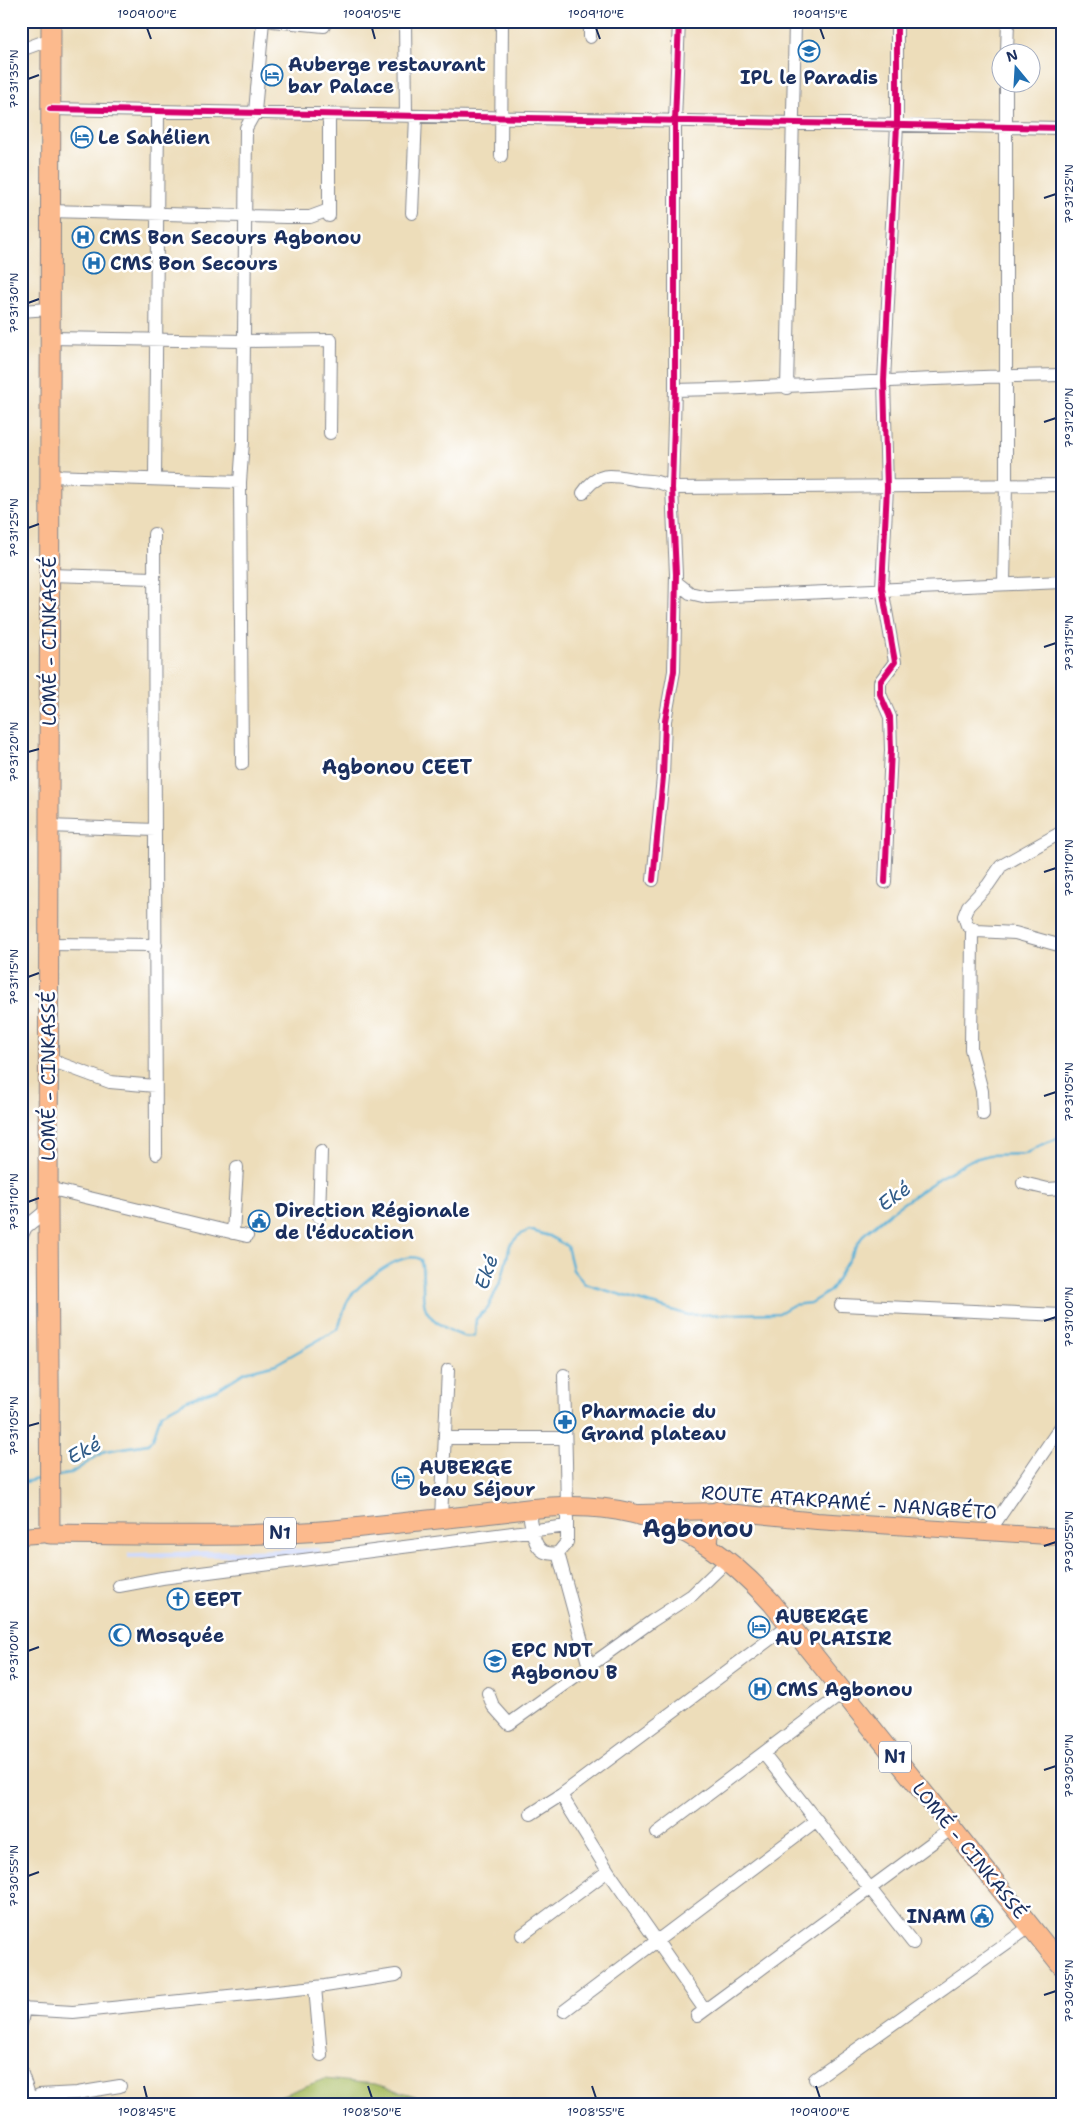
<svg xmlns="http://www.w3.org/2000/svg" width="1083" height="2125" font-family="'Shantell Sans',sans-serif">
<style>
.built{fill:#d0daf9}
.green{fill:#a7bc61;stroke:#617660}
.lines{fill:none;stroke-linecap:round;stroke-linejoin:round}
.stream{stroke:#59b0d6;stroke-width:2.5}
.minor-casing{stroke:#84868c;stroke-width:14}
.major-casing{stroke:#84868c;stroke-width:18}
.highway-casing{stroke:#84868c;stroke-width:21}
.minor{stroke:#fff;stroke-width:12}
.major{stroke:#fcba8d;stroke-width:16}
.highway{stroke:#fcba8d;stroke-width:19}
.cycleway-casing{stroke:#fff;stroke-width:9}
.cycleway{stroke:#d6006c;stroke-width:6}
.ticks{fill:none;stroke:#1b2f5e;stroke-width:2}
.labels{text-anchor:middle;stroke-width:5;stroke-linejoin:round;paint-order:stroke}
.shield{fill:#fff;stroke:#5f6d8e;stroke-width:1}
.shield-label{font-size:18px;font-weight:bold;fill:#1b2f5e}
.poi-label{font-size:19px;font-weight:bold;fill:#1b2f5e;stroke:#fff;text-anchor:start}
.street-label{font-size:19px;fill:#1b2f5e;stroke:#fff}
.neighbourhood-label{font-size:20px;font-weight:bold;fill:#1b2f5e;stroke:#fff}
.water-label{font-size:20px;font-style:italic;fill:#315c88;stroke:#fff}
.district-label{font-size:24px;font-weight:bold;fill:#1b2f5e;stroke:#fff}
.neatline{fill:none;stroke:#1b2f5e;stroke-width:2}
.ticks-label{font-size:12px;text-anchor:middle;fill:#1b2f5e}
</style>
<rect width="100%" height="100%" fill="#fff"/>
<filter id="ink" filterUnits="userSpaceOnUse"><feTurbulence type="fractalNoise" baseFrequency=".02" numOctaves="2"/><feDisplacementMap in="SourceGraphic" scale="10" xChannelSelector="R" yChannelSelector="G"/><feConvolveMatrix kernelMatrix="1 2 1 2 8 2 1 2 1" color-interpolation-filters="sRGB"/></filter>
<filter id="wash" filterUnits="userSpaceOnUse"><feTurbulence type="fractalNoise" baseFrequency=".0096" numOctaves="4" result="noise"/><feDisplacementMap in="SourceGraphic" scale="20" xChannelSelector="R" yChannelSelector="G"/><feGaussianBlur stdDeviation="1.12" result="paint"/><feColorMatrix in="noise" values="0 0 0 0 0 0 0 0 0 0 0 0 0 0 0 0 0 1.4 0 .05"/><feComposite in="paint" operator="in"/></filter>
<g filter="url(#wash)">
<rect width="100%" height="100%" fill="#edddba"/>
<path class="built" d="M21,62l5,3 -2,127 -3,-1z
M320,1548v6l-37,2 -155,2v-5z"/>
<path class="green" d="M324,2079l51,5 67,20h-183z"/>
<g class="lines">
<path class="stream" d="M57,1476l13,-2 35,-23 43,-7 5,-6 8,-24 26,-14 31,-11 27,-17 31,-8 62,-35c3,-9 6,-20 10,-29 8,-15 57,-53 73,-40 7,38 -10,51 32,72 7,3 15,7 22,3l1,-16 12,-11 14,-30 8,-33 8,-9 11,-6 20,6 18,10 6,24 12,14 103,31 91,-2 14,-8 17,-2 20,-12 33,-56 29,-24 52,-36 27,-15 18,-5 36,-1 15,-9 22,-8
M21,1483l21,-5"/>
</g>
</g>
<g filter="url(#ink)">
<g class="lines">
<g class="minor-casing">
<path id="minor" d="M273,21l51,5
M405,21l1,94
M590,21v16
M21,50l30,-11
M1007,52l1,-31
M50,109l1012,19
M501,156l1,-135
M49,211l237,6h24l19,-7
M412,213l4,-97
M329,216v-102
M21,311l28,-2
M49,338l195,3 87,-1 -1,93
M787,388l8,-367
M675,390c129,-3 258,-13 387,-15
M49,476l191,6
M155,479l3,-368
M583,493c16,-24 32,-17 56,-13 13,1 21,1 33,8l390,-3
M154,534l2,620
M49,575l105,3
M676,582l14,11 17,4 355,-15
M1004,583l2,-97v-404
M242,764l-2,-282 3,-40 3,-314 9,-16 8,-91
M49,826l106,4
M1062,832l-61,34 -13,19 -20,21 -4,10 3,9 10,6 38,2 47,13
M653,880l10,-103 2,-56 9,-50 2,-97 -4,-86 3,-98v-269l4,-100
M885,882l6,-132 -1,-33 -10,-23v-12l15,-20 -13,-74 5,-100 -3,-107 13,-256v-104
M972,931l-1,118 11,42 1,23
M48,944l108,1
M48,1059l62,23 45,4
M1023,1183l25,6 14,-1
M48,1188l199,48
M319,1217l2,-66
M233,1233l4,-66
M21,1237l5,-10 22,-18
M841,1305l221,10
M564,1375l3,131
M446,1438h118
M529,1514c4,18 4,44 29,39
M441,1518l7,-148
M567,1518v24l-9,11 31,114
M989,1532l73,-107
M119,1586l43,-8 405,-52
M488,1693l5,13 16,18 143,-103 40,-26 35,-34
M764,1754l149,189
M561,1795l47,76 97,139
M531,1814l30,-19 228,-170
M657,1833l186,-140
M522,1935l86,-64
M315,1987l6,68
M21,2009l52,3 252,-26 71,-11
M564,2011l253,-191
M697,2016l255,-188
M21,2024l3,-16
M21,2071l11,33
M815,2079l216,-153
M32,2101l7,-6 38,-2 43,-7"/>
</g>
<g class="major-casing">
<path id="major" d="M640,1513l78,-2 99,10 245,16
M21,1536l29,-2"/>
</g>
<g class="highway-casing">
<path id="highway" d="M51,21l-3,1188 2,325c95,1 190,4 284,-4 50,-5 101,-11 151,-16 49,-6 97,-13 146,-1 58,12 102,48 141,90l290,363
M708,1545l2,-21 8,-13"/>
</g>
<use href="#minor" class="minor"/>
<use href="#major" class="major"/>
<use href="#highway" class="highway"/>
<g class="cycleway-casing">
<path id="cycleway" d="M50,109l1012,19
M653,880l10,-103 2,-56 9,-50 2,-97 -4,-86 3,-98v-269l4,-100
M885,882l6,-132 -1,-33 -10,-23v-12l15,-20 -13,-74 5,-100 -3,-107 13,-256v-104"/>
</g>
<use href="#cycleway" class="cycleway"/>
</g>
</g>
<path class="ticks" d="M147,28l4,11M372,28l3,11M596,28l4,11M820,28l4,11M28,79l11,-4M1044,198l12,-4M28,303l11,-4M1044,422l12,-4M28,528l11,-4M1044,647l12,-4M28,752l11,-3M1044,872l12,-4M28,977l11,-4M1044,1096l12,-4M28,1202l11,-4M1044,1321l12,-4M28,1426l11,-3M1044,1546l12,-4M28,1651l11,-4M1044,1770l12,-4M28,1876l11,-4M1044,1995l12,-4M144,2086l3,12M368,2086l4,12M592,2086l4,12M816,2086l4,12"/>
<defs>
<g id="school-ring" transform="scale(1.125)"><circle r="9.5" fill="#fff" stroke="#1f6fb2" stroke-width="1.5"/><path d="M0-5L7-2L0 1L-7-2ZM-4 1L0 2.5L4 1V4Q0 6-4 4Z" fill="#1f6fb2"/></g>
<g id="hotel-ring" transform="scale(1.125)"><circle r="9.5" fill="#fff" stroke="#1f6fb2" stroke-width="1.5"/><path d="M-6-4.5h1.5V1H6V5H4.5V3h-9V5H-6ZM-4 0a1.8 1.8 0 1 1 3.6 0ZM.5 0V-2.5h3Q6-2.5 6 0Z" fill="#1f6fb2"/></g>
<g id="hospital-ring" transform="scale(1.125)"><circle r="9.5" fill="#fff" stroke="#1f6fb2" stroke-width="1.5"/><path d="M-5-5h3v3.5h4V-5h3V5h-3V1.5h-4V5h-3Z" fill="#1f6fb2"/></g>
<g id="civic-ring" transform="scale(1.125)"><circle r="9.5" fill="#fff" stroke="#1f6fb2" stroke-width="1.5"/><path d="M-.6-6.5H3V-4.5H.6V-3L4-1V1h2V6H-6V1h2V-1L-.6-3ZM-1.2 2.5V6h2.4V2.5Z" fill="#1f6fb2"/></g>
<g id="pharmacy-ring" transform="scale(1.125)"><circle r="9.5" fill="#fff" stroke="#1f6fb2" stroke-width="1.5"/><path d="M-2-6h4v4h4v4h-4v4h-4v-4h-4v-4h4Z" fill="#1f6fb2"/></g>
<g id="church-ring" transform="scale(1.125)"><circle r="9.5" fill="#fff" stroke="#1f6fb2" stroke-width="1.5"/><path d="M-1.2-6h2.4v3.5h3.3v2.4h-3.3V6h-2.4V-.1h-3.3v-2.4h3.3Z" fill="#1f6fb2"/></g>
<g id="mosque-ring" transform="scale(1.125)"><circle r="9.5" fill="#fff" stroke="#1f6fb2" stroke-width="1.5"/><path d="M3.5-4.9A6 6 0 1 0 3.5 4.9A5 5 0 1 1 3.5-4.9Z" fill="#1f6fb2"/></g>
</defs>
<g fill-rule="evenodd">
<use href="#school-ring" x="809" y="51"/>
<use href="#hotel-ring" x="272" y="75"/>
<use href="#hotel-ring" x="82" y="137"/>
<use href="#hospital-ring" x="83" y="237"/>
<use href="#hospital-ring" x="94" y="263"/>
<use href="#civic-ring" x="259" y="1221"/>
<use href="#pharmacy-ring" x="565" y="1422"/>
<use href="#hotel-ring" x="403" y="1478"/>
<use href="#church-ring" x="178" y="1599"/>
<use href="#hotel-ring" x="759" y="1627"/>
<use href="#mosque-ring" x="120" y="1635"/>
<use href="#school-ring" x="495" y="1661"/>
<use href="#hospital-ring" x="760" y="1689"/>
<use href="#civic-ring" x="982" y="1916"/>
</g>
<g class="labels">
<g class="shield">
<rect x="264" y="1517.5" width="32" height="31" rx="4"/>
<rect x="879" y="1741.5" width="32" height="31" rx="4"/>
</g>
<g class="shield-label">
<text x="280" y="1539">N1</text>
<text x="895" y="1763">N1</text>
</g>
<g class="poi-label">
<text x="288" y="71">Auberge restaurant<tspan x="288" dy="22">bar Palace</tspan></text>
<text x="809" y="84" text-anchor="middle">IPL le Paradis</text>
<text x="98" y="144">Le Sahélien</text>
<text x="99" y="244">CMS Bon Secours Agbonou</text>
<text x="110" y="270">CMS Bon Secours</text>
<text x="275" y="1217">Direction Régionale<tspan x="275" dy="22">de l'éducation</tspan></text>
<text x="581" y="1418">Pharmacie du<tspan x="581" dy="22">Grand plateau</tspan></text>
<text x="419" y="1474">AUBERGE<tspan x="419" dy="22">beau Séjour</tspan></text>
<text x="194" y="1606">EEPT</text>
<text x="775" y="1623">AUBERGE<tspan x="775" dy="22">AU PLAISIR</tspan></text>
<text x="136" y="1642">Mosquée</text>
<text x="511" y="1657">EPC NDT<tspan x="511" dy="22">Agbonou B</tspan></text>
<text x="776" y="1696">CMS Agbonou</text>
<text x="966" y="1923" text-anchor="end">INAM</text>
</g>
<g class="street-label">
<text transform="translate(49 641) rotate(-90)" y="7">LOMÉ - CINKASSÉ</text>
<text transform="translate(48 1076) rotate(-90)" y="7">LOMÉ - CINKASSÉ</text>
<text transform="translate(849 1502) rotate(4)" y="7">ROUTE ATAKPAMÉ - NANGBÉTO</text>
<text transform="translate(970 1850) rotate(51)" y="7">LOMÉ - CINKASSÉ</text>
</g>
<g class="neighbourhood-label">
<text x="397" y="774">Agbonou CEET</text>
</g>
<g class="water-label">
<text transform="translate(894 1196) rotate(-36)" y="7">Eké</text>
<text transform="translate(486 1272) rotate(-71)" y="7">Eké</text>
<text transform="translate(84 1450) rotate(-28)" y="7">Eké</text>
</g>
<g class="district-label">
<text x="698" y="1537">Agbonou</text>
</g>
</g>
<rect width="1083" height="2125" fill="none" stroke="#fff" stroke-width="55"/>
<g transform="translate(1016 68) rotate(342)"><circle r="24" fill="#ffffff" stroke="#a4acbf"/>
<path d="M0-4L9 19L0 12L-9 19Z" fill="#1f6fb2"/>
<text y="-8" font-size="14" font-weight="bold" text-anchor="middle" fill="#1b2f5e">N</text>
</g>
<rect x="28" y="28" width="1028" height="2070" class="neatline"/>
<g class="ticks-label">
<text x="147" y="18">1°09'00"E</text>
<text x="372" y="18">1°09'05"E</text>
<text x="596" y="18">1°09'10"E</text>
<text x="820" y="18">1°09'15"E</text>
<text transform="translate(14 79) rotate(-90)" y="4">7°31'35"N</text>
<text transform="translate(1069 194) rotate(-90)" y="4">7°31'25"N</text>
<text transform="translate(14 303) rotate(-90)" y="4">7°31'30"N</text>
<text transform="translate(1069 418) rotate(-90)" y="4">7°31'20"N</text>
<text transform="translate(14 528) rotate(-90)" y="4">7°31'25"N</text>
<text transform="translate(1069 643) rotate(-90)" y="4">7°31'15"N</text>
<text transform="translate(14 752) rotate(-90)" y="4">7°31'20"N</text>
<text transform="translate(1069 868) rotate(-90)" y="4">7°31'10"N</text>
<text transform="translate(14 977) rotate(-90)" y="4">7°31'15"N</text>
<text transform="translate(1069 1092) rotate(-90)" y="4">7°31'05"N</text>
<text transform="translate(14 1202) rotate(-90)" y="4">7°31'10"N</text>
<text transform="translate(1069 1317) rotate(-90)" y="4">7°31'00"N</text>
<text transform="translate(14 1426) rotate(-90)" y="4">7°31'05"N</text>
<text transform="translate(1069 1542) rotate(-90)" y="4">7°30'55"N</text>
<text transform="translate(14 1651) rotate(-90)" y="4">7°31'00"N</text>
<text transform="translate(1069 1766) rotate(-90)" y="4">7°30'50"N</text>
<text transform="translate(14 1876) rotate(-90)" y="4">7°30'55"N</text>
<text transform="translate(1069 1991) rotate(-90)" y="4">7°30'45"N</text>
<text x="147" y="2116">1°08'45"E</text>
<text x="372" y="2116">1°08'50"E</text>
<text x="596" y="2116">1°08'55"E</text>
<text x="820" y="2116">1°09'00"E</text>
</g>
</svg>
